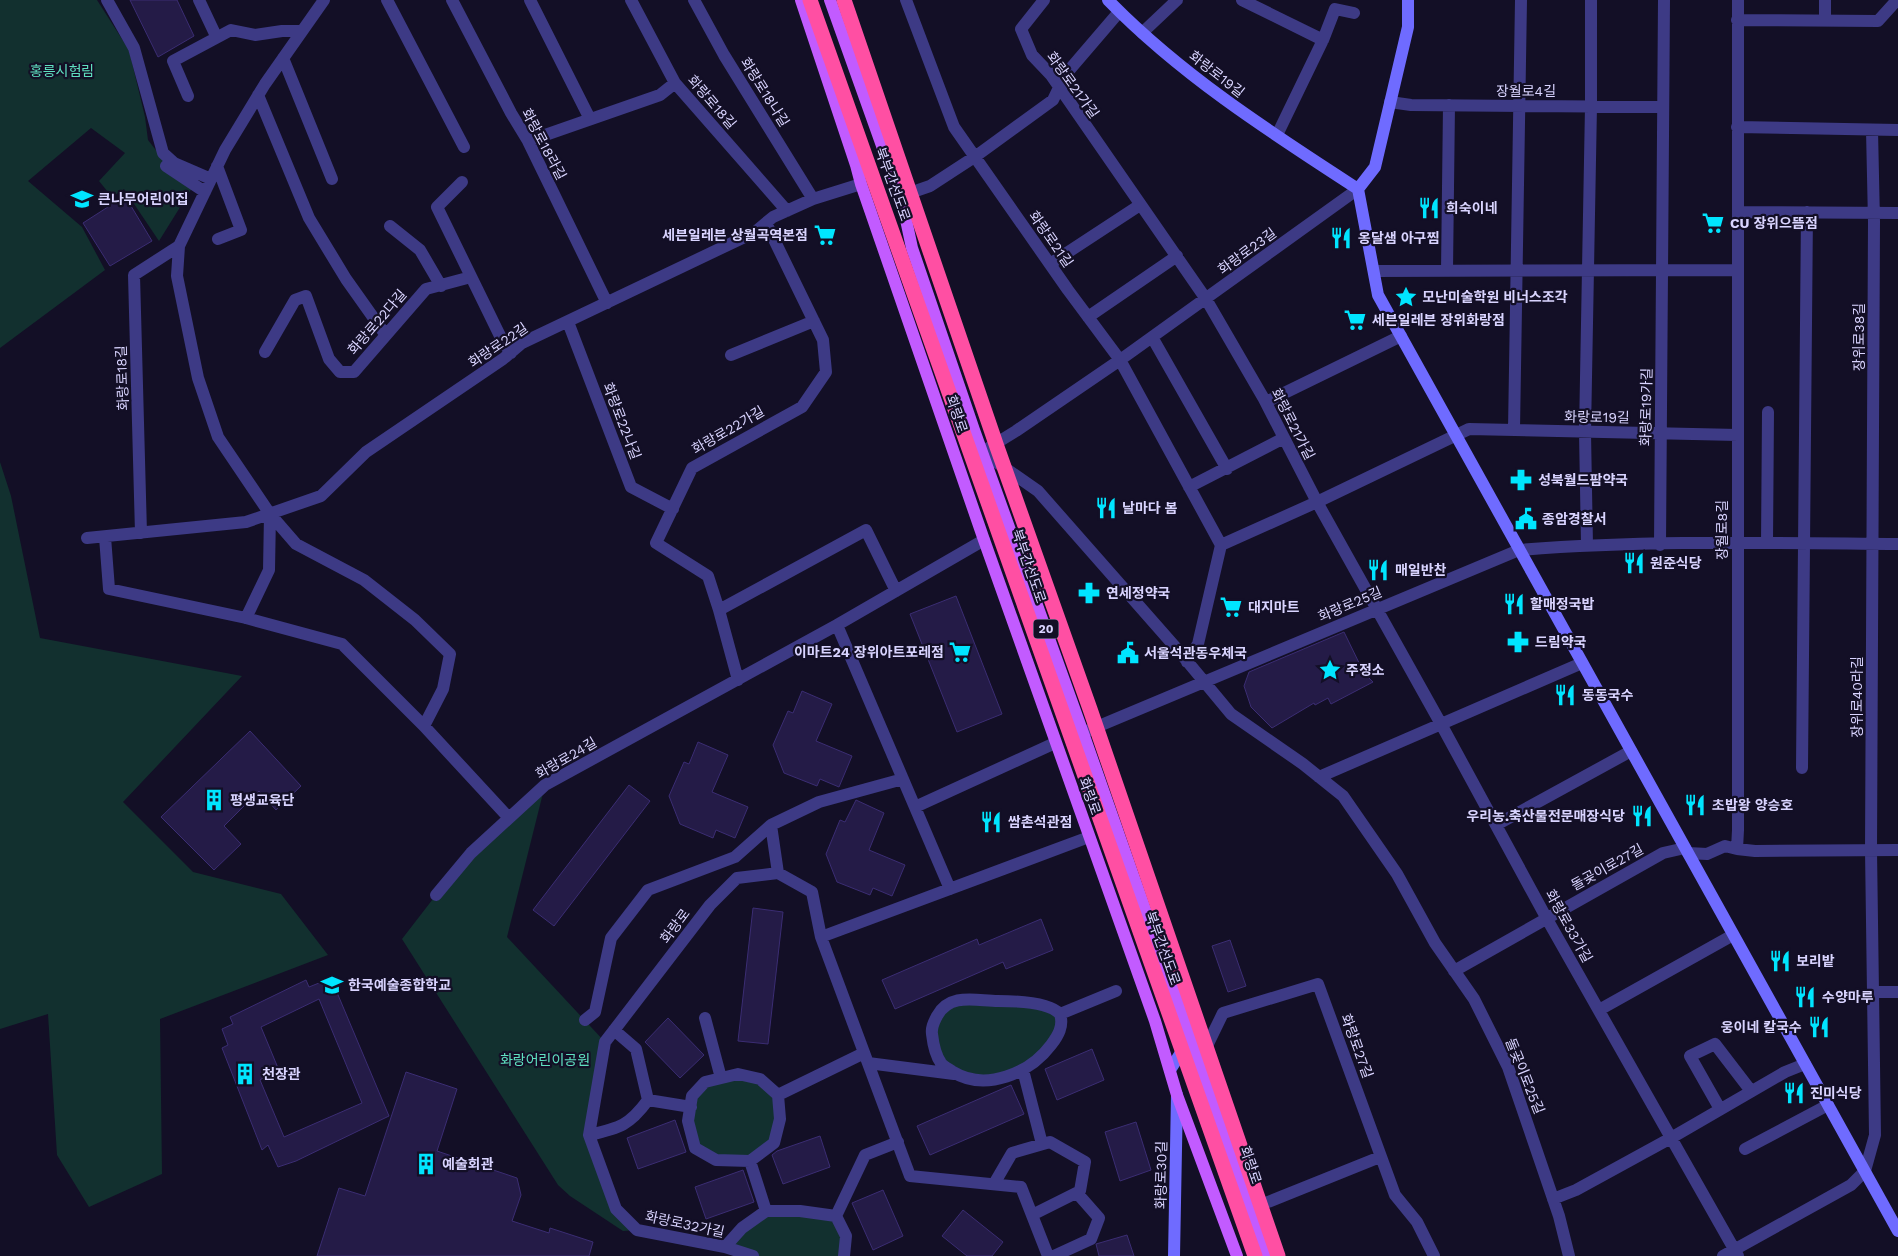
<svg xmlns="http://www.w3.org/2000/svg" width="1898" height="1256" font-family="'Work Sans','Noto Sans KR',sans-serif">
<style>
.green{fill:#12302f}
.building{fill:#241b47;stroke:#3b2d73;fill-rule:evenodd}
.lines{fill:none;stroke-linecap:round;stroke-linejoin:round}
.street{stroke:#3d3a85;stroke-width:12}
.secondary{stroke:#6f6bff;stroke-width:12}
.primary{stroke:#c25bff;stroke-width:12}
.highway-bridge{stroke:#ff4fa3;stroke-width:15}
.labels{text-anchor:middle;stroke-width:4.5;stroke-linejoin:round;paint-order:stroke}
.shield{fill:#130f26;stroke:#9e99be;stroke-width:1}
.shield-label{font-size:12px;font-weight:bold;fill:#d9d4ff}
.park-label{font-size:14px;fill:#5fe0c0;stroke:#130f26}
.street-label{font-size:14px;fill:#d9d4ff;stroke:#130f26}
.poi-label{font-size:14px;font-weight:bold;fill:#d9d4ff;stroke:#130f26;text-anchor:start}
</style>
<rect width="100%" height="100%" fill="#130f26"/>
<path class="green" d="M0,0h97l32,50 16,67 3,23 32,41 12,7 -33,53 -35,-52 -12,8 -13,-16 26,-28 -34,-25 -63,53 54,46 23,43 -105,78z
M0,462l11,34 29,142 202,38 -119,126 70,70 88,22 47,61 -168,64 2,155 -73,33 -32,-52 -9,-141 -48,15z
M545,785l-38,152 98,105 -16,93 27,74 21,21 -14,1 -53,-35 -12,-11 -156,-246 34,-44z
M990,1000l43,4 29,16 -19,36 -46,22 -49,-9 -15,-29 8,-31z
M738,1074l40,21 -4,48 -24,18 -34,-1 -21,-12 -3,-52 13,-14z
M766,1211l70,5 8,40h-91l-28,-9z"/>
<path class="building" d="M130,0h47l17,36 -36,21z
M125,196l27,45 -42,25 -27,-43z
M956,596l46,118 -45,18 -47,-118z
M1344,632l20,41 9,9 -42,22 -3,-6 -13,7 -1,-2 -42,25 -21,-21 -7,-21 5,-14z
M802,691l30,13 -16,37 36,15 -13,31 -19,-8 -3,7 -33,-13 -11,-28 15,-34 5,2z
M250,731l51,55 -25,24 -17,-19 -35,35 17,18 -27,26 -53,-53z
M698,742l30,13 -16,37 36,15 -13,31 -19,-8 -3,8 -33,-14 -11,-28 15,-34 5,2z
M629,785l21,16 -96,125 -21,-16z
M856,800l28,13 -15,37 36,15 -13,31 -19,-8 -3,7 -33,-13 -11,-28 14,-34 5,2z
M753,908l30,4 -15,132 -30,-3z
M1041,919l12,31 -47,19 -3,-7 -108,47 -13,-29 95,-41 2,6z
M1230,940l16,46 -18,6 -16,-46z
M306,980l3,7 15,-6 9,2 56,133 -93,45 -18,6 -10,-22 -6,5 -40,-102 6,-3 -6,-16 11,-5 -3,-7zM319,999l43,104 -78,34 -24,-57 18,-12 -17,-41z
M668,1018l36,37 -24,23 -35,-36z
M1092,1049l12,31 -47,20 -12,-31z
M406,1072l51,17 -20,62 80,27 4,17 -9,26 37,12 1,-5 43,14 -4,14h-272l22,-68 26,8z
M1011,1085l13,29 -94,41 -13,-29z
M675,1120l11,32 -48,17 -11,-31z
M1136,1122l15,48 -31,11 -15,-49z
M820,1136l10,31 -47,17 -11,-29 5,-4z
M743,1170l11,32 -48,17 -11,-32z
M883,1190l20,46 -30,14 -21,-47z
M963,1210l40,32 -11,14h-25l-25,-20z
M1127,1235l7,21h-35l-3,-12z"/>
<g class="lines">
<path class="street" d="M107,0l27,48 29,105 11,10 37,16
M199,0l17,36
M324,0l-59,84 -40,66 -46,96 -2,30 21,102 20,59 52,77 26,30 68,36 51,40 35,34 -7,35 -19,37
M387,0l77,147
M452,0l59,113 17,28 79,162
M530,0l60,119
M631,0l44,83 112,128
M694,0l30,55 89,144
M906,0l48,127 114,163 52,70 101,185 -23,99 -11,18
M1044,0l-23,29 11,26 19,20 155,224 58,100 53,103 124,222 106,195 191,337
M1242,0l81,40
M1737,20l141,1 19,-21
M1825,21v-21
M1142,33l35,-33
M283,58l49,121
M258,95l51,123 37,61 39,55
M188,96l-15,-35 58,-31 24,5 27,-4h20
M1390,102l21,3 251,2
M1737,127l161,3
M1277,135l46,-95 12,-31 19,4
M528,141l132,-46 15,-12
M166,166l39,26
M217,166l24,64 -23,9
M462,182l-25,25 67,137 7,9
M1358,189l-238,171 -104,71 -34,21 56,39 139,158 54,65 72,50 40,32 54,78 38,69 39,56 34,68 51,149 10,40
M901,196l29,-10 46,-30 77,-56 12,-25 54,-63
M1738,212l160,1
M390,226l30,24 21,36
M1050,264l90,-59
M1374,271l364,-1
M1447,271l2,-166
M1088,317l89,-61
M568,322l63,165 42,22
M1152,337l75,132
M265,352l30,-52 11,-4 23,63 11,13h14l72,-83 45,-12
M731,355l83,-34
M1266,402l135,-66
M1514,430l7,-430
M1189,487l95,-49
M141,533l-7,-258 45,-29
M105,537l4,52 137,29 96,26 82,82 85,92
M87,538l159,-16 75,-26 45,-44 137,-93 19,-16 233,-111 18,-15 40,-18 48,-15
M1767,543l1,-131
M1221,545l96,-43 152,-73 269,6
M1587,545l-2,-113 6,-326v-106
M1660,545l4,-545
M719,610l147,-80 30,61
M246,618l23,-48 1,-56
M837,625l113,264
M738,680l-19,-70 -11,-34 -52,-33 36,-75 110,-61 24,-35 -3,-32 -57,-117
M1087,731l432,-181c126,-10 253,-7 379,-6
M1802,768l5,-556
M1319,777l263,-114
M915,807l140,-64
M771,825l48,-23 84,-23
M1496,825l135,-74
M1737,849l1,-19v-830
M1688,853l19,1 18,-8 12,3 18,2 143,-1
M436,895l35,-42 74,-68 292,-160 147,-85
M821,937l89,239 111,11 27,69
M1454,971l209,-118 22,-5
M1873,992h25
M1599,1010l134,-75
M1060,1014c-11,-12 -45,-13 -62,-13 -21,0 -48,-9 -61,15 -3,6 -6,11 -5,18 1,9 4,22 9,29 3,4 8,6 12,9 33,20 77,1 98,-27 7,-9 13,-19 9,-31l56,-23
M705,1018l16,60
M585,1020l10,-8 16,-74 37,-48 87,-33 36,-32 7,48
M614,1030l22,19 12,51
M1204,1052l19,-39 95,-29 77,211 22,27 17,34
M868,1063l86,11
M1023,1070l19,74
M778,1095l2,24 -6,24 -24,18 -34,-1 -21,-12 -7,-27 4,-25 13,-14 33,-8 22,5 18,16 86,-42
M1720,1109l-30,-53 25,-12 36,47
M589,1135c30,-7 40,-9 59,-35l43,7
M1745,1149l83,-44
M750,1161l16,50h34l36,5 29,-61 33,-13
M994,1184l18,-31 38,-11 35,20 -5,29 -48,24
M1553,1199l23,-9 95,-52 114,-66 20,-8
M1253,1208l127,-51
M836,1216l10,20 -2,20
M725,1247l17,-19 24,-17
M753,1256l-28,-9 -88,-17 -21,-21 -27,-74 16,-93 105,-137 27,-27 41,-5 34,19 9,45 268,-100
M1054,1256l37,-17 8,-21 -22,-25
M1723,1256l128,-71 14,-14 10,-36 -4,-285 3,-628 -2,-92"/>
<path class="secondary" d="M1108,0c73,75 162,132 250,189l20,106 520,936
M1358,189l17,-22 33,-140v-27
M1170,1070l12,-19 7,4
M1174,1256l3,-161"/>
<path class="primary" d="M801,0l55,165 5,19 123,356 171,481 22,74 60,161
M830,0l56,157 15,39 11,52 62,182 109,303 184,523"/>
<path class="highway-bridge" d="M810,0l445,1256
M844,0l153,447 93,262 188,547"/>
</g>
<defs>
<g id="school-bare" transform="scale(1.725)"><path d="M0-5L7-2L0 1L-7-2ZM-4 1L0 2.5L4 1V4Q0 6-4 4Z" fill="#00e5ff" stroke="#130f26" stroke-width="2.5" paint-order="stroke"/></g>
<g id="restaurant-bare" transform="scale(1.725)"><path d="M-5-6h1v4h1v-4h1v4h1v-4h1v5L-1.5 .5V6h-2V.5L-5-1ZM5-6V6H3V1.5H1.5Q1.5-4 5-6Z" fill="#00e5ff" stroke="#130f26" stroke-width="2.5" paint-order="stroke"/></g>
<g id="supermarket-bare" transform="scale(1.725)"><path d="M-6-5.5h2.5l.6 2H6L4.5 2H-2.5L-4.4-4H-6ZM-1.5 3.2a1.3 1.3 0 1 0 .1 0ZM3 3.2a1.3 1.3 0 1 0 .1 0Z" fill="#00e5ff" stroke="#130f26" stroke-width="2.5" paint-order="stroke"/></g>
<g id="sight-bare" transform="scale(1.725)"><path d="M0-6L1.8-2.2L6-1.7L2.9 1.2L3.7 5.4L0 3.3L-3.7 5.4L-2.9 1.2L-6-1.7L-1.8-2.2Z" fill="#00e5ff" stroke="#130f26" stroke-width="2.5" paint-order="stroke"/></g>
<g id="pharmacy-bare" transform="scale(1.725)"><path d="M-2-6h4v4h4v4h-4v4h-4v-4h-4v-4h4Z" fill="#00e5ff" stroke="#130f26" stroke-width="2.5" paint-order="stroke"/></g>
<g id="civic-bare" transform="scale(1.725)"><path d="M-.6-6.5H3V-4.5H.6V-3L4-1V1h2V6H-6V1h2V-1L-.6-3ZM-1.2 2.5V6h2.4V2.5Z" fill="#00e5ff" stroke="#130f26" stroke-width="2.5" paint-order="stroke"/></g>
<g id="building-bare" transform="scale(1.725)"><path d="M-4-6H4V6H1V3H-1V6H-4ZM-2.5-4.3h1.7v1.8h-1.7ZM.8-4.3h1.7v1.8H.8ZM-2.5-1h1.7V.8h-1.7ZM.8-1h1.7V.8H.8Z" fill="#00e5ff" stroke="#130f26" stroke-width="2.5" paint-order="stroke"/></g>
<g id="university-bare" transform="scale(1.725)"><path d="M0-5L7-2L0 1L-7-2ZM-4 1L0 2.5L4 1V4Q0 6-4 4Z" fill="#00e5ff" stroke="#130f26" stroke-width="2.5" paint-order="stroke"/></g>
</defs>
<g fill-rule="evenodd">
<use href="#school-bare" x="82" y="199"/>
<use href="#restaurant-bare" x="1429" y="208"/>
<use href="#supermarket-bare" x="1713" y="223"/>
<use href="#supermarket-bare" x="825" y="235"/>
<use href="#restaurant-bare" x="1341" y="238"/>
<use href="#sight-bare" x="1406" y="297"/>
<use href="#supermarket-bare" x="1355" y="320"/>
<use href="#pharmacy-bare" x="1521" y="480"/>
<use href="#restaurant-bare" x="1106" y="508"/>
<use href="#civic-bare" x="1526" y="519"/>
<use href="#restaurant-bare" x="1634" y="563"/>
<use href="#restaurant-bare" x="1378" y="570"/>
<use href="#pharmacy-bare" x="1089" y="593"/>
<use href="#restaurant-bare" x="1514" y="604"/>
<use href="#supermarket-bare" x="1231" y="607"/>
<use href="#pharmacy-bare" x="1518" y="642"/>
<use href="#supermarket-bare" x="960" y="652"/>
<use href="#civic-bare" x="1128" y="653"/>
<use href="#sight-bare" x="1330" y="670"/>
<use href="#restaurant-bare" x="1565" y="695"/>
<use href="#building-bare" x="214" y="800"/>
<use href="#restaurant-bare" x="1695" y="805"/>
<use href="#restaurant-bare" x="1642" y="816"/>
<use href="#restaurant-bare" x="991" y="822"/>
<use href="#restaurant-bare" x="1780" y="961"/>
<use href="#university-bare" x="332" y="985"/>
<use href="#restaurant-bare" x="1805" y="997"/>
<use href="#restaurant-bare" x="1819" y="1027"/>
<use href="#building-bare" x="245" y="1074"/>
<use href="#restaurant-bare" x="1794" y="1093"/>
<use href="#building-bare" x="426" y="1164"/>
</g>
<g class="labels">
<rect class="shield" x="1033.5" y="619.5" width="25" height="19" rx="4"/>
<g class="shield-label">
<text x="1046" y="633">20</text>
</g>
<g class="park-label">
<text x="62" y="76">홍릉시험림</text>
<text x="545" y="1065">화랑어린이공원</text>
</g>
<g class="street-label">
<text transform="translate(1217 74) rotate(38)" y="5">화랑로19길</text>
<text transform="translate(1073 85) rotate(54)" y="5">화랑로21가길</text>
<text x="1526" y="96">장월로4길</text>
<text transform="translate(765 92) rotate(58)" y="5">화랑로18나길</text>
<text transform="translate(712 102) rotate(49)" y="5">화랑로18길</text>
<text transform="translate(544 144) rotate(62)" y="5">화랑로18라길</text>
<text transform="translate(893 184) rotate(70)" y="5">북부간선도로</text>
<text transform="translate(1051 239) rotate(55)" y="5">화랑로21길</text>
<text transform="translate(1247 251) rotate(-36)" y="5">화랑로23길</text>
<text transform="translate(377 322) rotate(-49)" y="5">화랑로22다길</text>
<text transform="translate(1859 337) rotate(-90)" y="5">장위로38길</text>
<text transform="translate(498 345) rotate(-34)" y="5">화랑로22길</text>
<text transform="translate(122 378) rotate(-92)" y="5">화랑로18길</text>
<text transform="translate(1646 407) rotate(-89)" y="5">화랑로19가길</text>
<text transform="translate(957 414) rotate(71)" y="5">화랑로</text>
<text transform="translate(1597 417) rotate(1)" y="5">화랑로19길</text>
<text transform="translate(622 421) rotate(69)" y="5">화랑로22나길</text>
<text transform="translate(1293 424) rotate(63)" y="5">화랑로21가길</text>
<text transform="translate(728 430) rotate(-30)" y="5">화랑로22가길</text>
<text transform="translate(1722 530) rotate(-90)" y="5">장월로8길</text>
<text transform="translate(1029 566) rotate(71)" y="5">북부간선도로</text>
<text transform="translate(1350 604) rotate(-23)" y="5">화랑로25길</text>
<text transform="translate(1857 697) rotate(-90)" y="5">장위로40라길</text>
<text transform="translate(566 758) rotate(-30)" y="5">화랑로24길</text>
<text transform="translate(1090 796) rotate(70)" y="5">화랑로</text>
<text transform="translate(1607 867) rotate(-29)" y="5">돌곶이로27길</text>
<text transform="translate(675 926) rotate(-53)" y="5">화랑로</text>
<text transform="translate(1569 926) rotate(61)" y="5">화랑로33가길</text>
<text transform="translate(1163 948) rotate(70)" y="5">북부간선도로</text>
<text transform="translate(1357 1046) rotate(70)" y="5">화랑로27길</text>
<text transform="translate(1525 1076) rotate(68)" y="5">돌곶이로25길</text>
<text transform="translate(1251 1165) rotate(71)" y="5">화랑로</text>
<text transform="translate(1161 1175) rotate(-89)" y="5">화랑로30길</text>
<text transform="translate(685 1224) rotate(12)" y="5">화랑로32가길</text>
</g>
<g class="poi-label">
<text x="98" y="204">큰나무어린이집</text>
<text x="1446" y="213">희숙이네</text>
<text x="1730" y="228">CU 장위으뜸점</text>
<text x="808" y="240" text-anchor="end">세븐일레븐 상월곡역본점</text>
<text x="1358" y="243">옹달샘 아구찜</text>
<text x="1422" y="302">모난미술학원 비너스조각</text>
<text x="1372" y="325">세븐일레븐 장위화랑점</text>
<text x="1538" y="485">성북월드팜약국</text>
<text x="1122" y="513">날마다 봄</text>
<text x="1542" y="524">종암경찰서</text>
<text x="1650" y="568">원준식당</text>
<text x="1395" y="575">매일반찬</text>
<text x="1106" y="598">연세정약국</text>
<text x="1530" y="609">할매정국밥</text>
<text x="1248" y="612">대지마트</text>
<text x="1535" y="647">드림약국</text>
<text x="944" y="657" text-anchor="end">이마트24 장위아트포레점</text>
<text x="1144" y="658">서울석관동우체국</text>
<text x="1346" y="675">주정소</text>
<text x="1582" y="700">동동국수</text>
<text x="230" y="805">평생교육단</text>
<text x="1712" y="810">초밥왕 양승호</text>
<text x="1625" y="821" text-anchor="end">우리농.축산물전문매장식당</text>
<text x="1008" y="827">쌈촌석관점</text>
<text x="1796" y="966">보리밭</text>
<text x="348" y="990">한국예술종합학교</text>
<text x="1822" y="1002">수양마루</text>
<text x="1802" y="1032" text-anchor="end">웅이네 칼국수</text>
<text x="262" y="1079">천장관</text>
<text x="1810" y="1098">진미식당</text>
<text x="442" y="1169">예술회관</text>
</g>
</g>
</svg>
